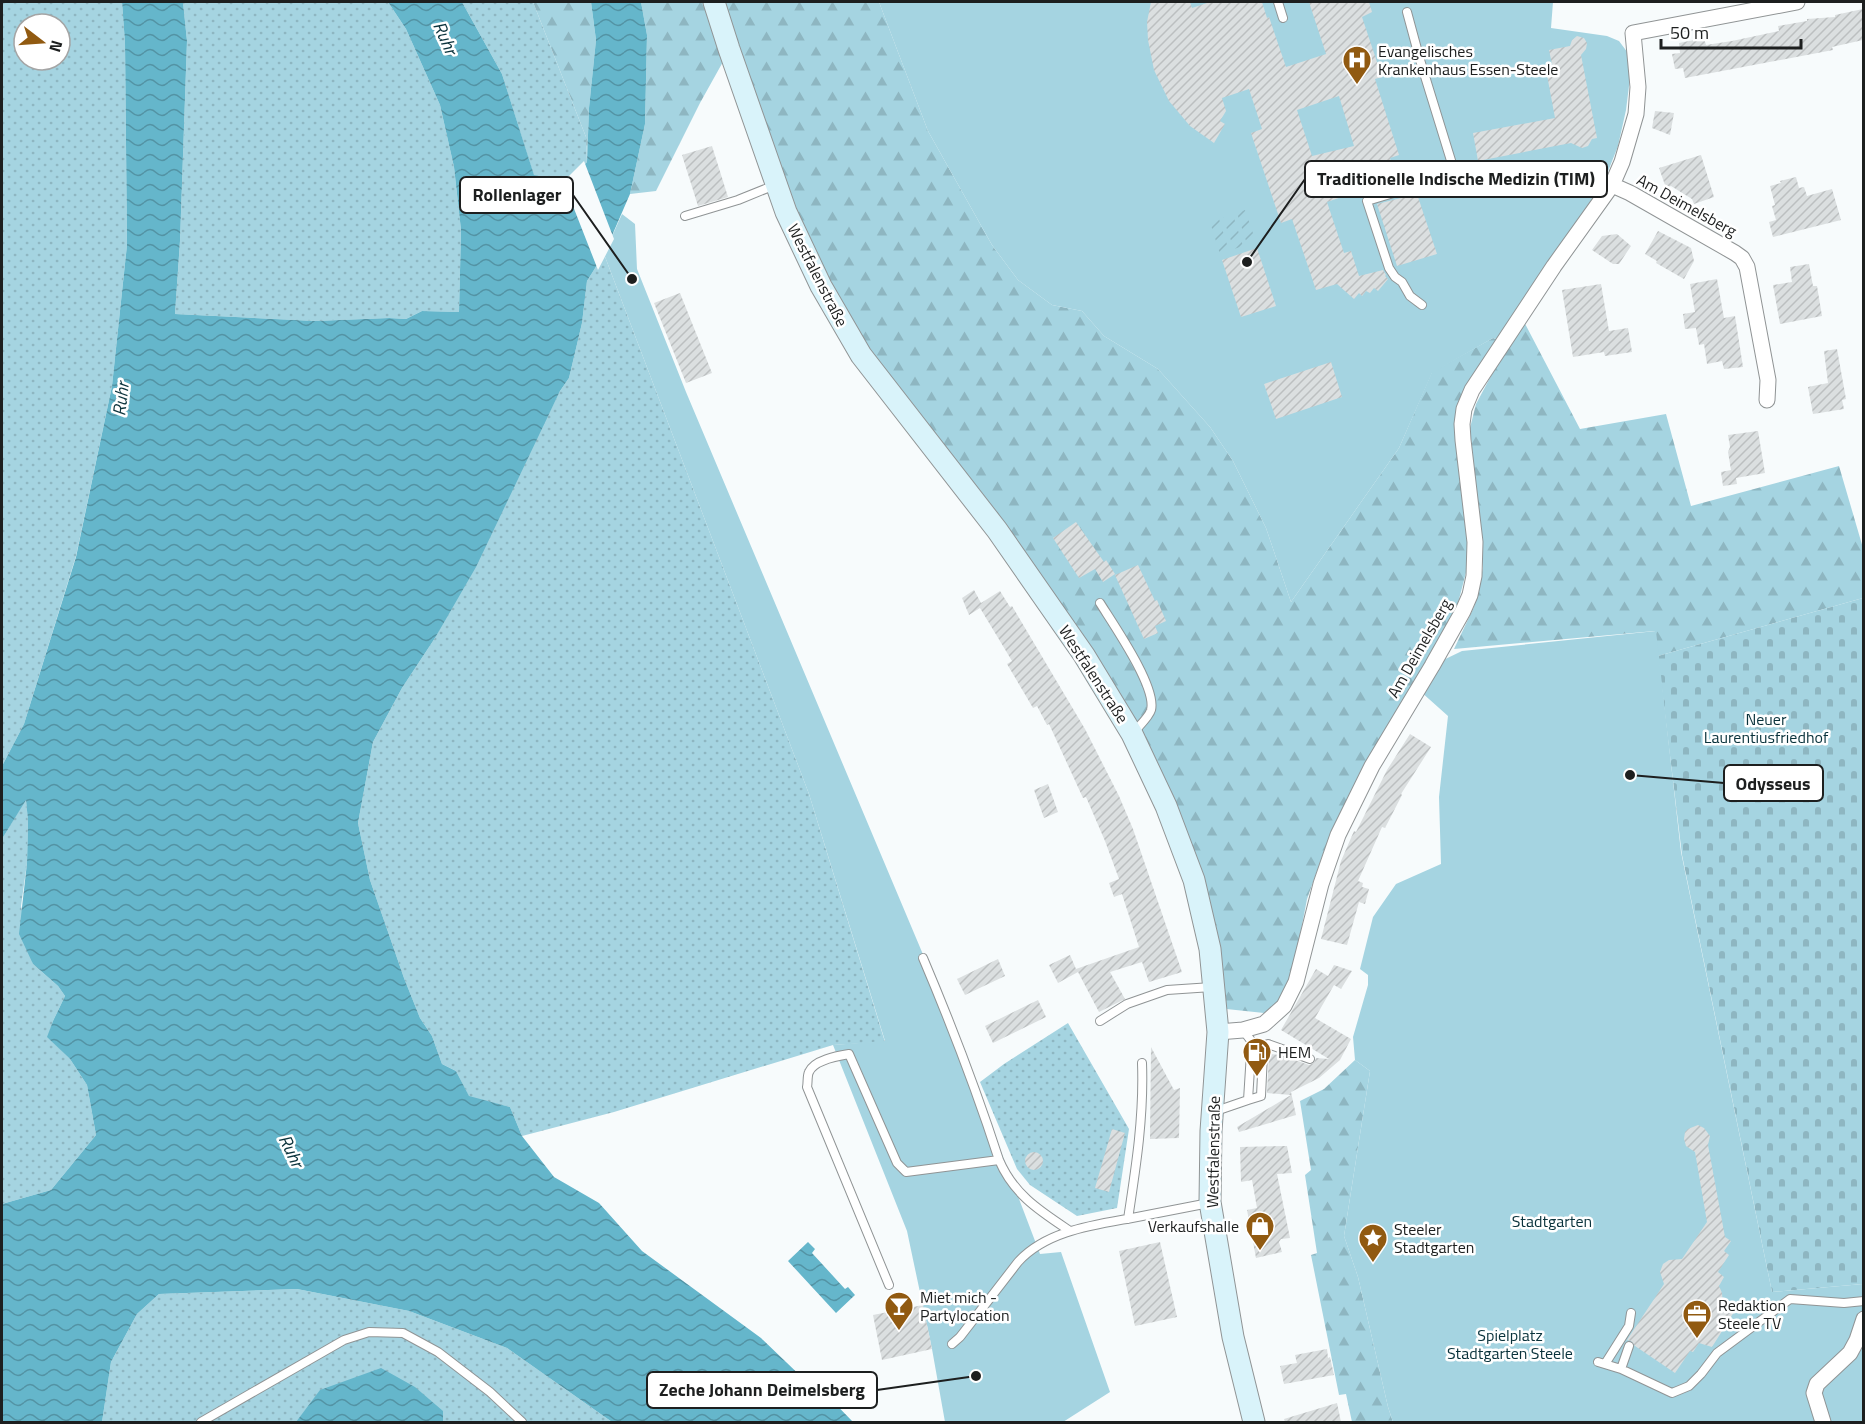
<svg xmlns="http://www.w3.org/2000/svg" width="1865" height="1424" font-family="'Titillium Web',sans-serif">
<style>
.grass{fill:url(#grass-dots);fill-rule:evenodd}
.forest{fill:url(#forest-firs)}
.cemetery{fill:url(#cemetery-stones)}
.park{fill:#a5d4e1}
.garden{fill:url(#garden-furrows)}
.water{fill:url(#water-waves)}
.pier{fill:#f7fbfc}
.building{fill:url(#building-hatch);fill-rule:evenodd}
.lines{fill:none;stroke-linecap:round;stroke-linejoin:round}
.lane-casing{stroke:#909495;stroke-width:10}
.street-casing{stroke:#909495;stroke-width:17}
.secondary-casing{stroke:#909495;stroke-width:23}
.lane{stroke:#fff;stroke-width:8}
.street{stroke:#fff;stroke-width:15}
.secondary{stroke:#d9f3fa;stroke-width:21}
.labels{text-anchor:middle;stroke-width:5;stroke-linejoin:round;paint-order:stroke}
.poi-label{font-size:16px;fill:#1d1f1f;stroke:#fff;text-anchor:start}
.street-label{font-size:16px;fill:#1d1f1f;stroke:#fff}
.park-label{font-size:16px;fill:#09323b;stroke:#fff}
.water-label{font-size:18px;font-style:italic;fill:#0a323b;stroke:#fff}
.leader{fill:none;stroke:#1d1f1f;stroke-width:2}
.callout-dot{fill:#1d1f1f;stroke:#fff;stroke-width:2}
.callout{fill:#fff;stroke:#1d1f1f;stroke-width:2}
.callout-label{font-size:18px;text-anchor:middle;font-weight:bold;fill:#1d1f1f}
</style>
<defs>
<pattern id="grass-dots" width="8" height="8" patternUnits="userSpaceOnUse" patternTransform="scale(1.5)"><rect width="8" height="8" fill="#a5d4e1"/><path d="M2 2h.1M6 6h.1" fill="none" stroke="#8eb6c1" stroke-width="1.8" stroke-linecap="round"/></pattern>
<pattern id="forest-firs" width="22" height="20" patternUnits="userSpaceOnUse" patternTransform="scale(1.5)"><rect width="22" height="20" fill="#a5d4e1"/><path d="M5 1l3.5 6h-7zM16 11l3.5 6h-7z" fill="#8eb6c1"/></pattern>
<pattern id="cemetery-stones" width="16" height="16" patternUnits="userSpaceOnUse" patternTransform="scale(1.5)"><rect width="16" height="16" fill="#a5d4e1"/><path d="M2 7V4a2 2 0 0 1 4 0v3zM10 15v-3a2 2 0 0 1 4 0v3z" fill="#8eb6c1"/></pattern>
<pattern id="garden-furrows" width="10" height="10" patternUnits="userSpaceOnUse" patternTransform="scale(1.5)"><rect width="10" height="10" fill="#a5d4e1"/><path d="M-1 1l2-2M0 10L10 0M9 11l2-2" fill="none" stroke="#8eb6c1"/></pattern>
<pattern id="water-waves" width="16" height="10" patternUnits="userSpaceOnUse" patternTransform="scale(1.5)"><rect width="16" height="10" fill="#65b6cb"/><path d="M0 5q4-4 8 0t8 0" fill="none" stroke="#5393a4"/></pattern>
<pattern id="building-hatch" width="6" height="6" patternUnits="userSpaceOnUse" patternTransform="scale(1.5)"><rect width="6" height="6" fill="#dbdfe0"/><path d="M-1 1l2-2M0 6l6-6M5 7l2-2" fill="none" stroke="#bcbfc0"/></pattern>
</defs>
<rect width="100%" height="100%" fill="#f7fbfc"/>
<path class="grass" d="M2,2h120l3,41 2,202 -15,141 -36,170 -52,168 -22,42zM24,24h36v36h-36z
M183,2h205l18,27 34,76 14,62 7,63 -2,82 -37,-1 -16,8 -17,-1 -74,3 -140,-7 5,-73 7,-200z
M462,2h71l53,135 1,25 -19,20 -34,-6 -32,-102z
M604,254l205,540 76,248 -52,3 -219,67 -92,24 -12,-29 -41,-10 -13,-26 -14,-7 -10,-28 -12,-18 -16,-40 -34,-98 -12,-57 15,-81 29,-54 33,-50 125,-247 9,-13 5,-21 8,-34 5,-42z
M26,799l2,22 -1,42 -6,43 12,58 25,22 7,10 -12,25 -5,16 22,22 17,26 9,50 -45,55 -49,14v-365z
M1068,1023l61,106 -12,79 -40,8 -47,-31 -13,-16 -37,-87 24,-18z
M297,1289l112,22 98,37 105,74h-510l9,-60 26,-48 22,-20z"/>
<path class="forest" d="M533,2h58l5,38 -7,68 -2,54 -1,-25z
M641,2h72l16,49 -29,52 -44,88 -26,3 15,-70 2,-89z
M717,2h162l49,129 64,114 26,35 34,25 30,6 22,25 54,33 52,58 23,34 33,67 25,74 108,-154 33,-76 61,-34 7,2 -38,69 8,107 -2,49 -10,38 -17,34 -113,203 -21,59 -18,94 -25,20 -47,-5 -7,-59 -77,-215 -311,-448z
M1522,318l58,111 86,-15 25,92 148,-40 24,82v50l-205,58 -3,-25 -201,18 20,-42 9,-39 -13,-140 6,-24z
M1355,1060l15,11 -26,165 14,41 30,130 5,15h-41l-6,-28 -7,1 -28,-140 6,-2 -12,-78 6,-5 -11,-69 24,-12z"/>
<path class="cemetery" d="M1863,598v686l-91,8 -90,-437 -24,-199z"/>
<path class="park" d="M879,2h674l-2,26 56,8 12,5 9,12 2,25 -4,32 -8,36 -13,33 -51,85 -54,76 -7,-2 -61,35 -33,75 -108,154 -25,-74 -33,-67 -23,-34 -52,-58 -54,-33 -22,-25 -30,-6 -34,-25 -26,-35 -64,-114z
M622,214l13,10 2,45 49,123 268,636 86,226 21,-2 49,140 -47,30h-118l-13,-73 -25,-118 -74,-186 52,-4 -76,-247 -205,-540z
M1656,631l25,221 91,440 91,-8v138h-38l-7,-48 3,48h-428l-5,-15 -30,-130 -14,-41 26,-165 -15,-11 -2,-23 15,-52v-10l-8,-6 13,-52 23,-33 45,-20 -2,-67 9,-81 -28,-25 15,-27 27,-13z"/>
<path class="garden" d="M1245,210l11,32 -9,2 -10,-31z
M1233,215l10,31 -9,3 -11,-31z
M1219,219l10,32 -9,3 -10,-32z"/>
<path class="water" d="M122,2h61l4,39 -7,200 -5,73 140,7 74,-3 17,1 16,-8 37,1 2,-82 -7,-63 -14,-62 -34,-76 -18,-27h74l40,72 32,101 34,7 19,-20 2,-54 7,-68 -5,-38h50l6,33 -2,89 -15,70 -26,60 -17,27 -5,42 -8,34 -5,21 -9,13 -84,176 -41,71 -33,50 -29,54 -15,81 12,57 34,98 16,40 12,18 10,28 14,7 13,25 41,11 12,29 32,41 45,26 43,48 119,87 49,47 8,1 35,36h-241l-105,-74 -98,-37 -112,-22 -138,5 -22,20 -26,48 -9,60h-100v-218l49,-14 45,-55 -9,-50 -17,-26 -23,-22 6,-16 12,-25 -7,-10 -25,-22 -14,-30 8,-71 1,-42 -2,-21 -24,39v-73l22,-42 52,-167 36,-171 15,-141 -2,-202z
M808,1242l7,7 -3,4 33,36 3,-2 7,8 -19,18 -48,-52z
M381,1368l34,19 28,24v11h-147l24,-32z"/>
<path class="pier" d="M584,161l30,78 -16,31 -36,-92h5z"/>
<path class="building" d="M1151,2h39l2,6 18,-6h52l5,16 2,-1 17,50 40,-13 -17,-52h60l3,10 -10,5 20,60 -7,2 24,76 -9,3 9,27 -26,8 -2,-6 -44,15 17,51 7,-2 8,25 24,-6 3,5 -1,1 3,3 -10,12 -4,-3 -4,5 -4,-2 -4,5 -3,-3 -5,6 -17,-15 -21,6 -24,-71 -11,4 -30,-90 11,-4 -13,-40 -27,9 4,13 -6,10 5,3 -11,19 -24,-17 -21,-25 -15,-31 -6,-30 -1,-18zM1339,96l15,50 -42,10 -15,-46z
M1863,9v31l-31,7 1,3 -148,28 -2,-10 -8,1 -3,-15 8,-1 -1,-10 25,-5 2,7 26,-4 47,-10 -1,-5 29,-5v-2l28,-2v-2z
M1577,36l7,2 3,5 -1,6 -5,6 16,83 -5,1 -4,7 -6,2 -11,-5 -93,18 -5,-28 82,-15 -8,-43 7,-1 -5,-24 21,-4 2,-6z
M1655,111l19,2 -4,22 -18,-7z
M712,146l16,51 -30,9 -16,-51z
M1701,155l13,42 -20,7 -2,-5 -21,-13 -5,2 -7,-20z
M1796,177l3,11 5,-1 3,9 25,-7 9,31 -68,17 -4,-15 7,-2 -4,-14 3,-1 -5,-19 11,-3 -1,-2z
M1417,194l20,60 -40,12 -20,-62z
M1658,231l33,17 3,13 -10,18 -28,-16 1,-2 -12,-7z
M1617,234l14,12 -12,18h-6l-21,-14 10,-14z
M1257,248l19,58 -35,11 -19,-57z
M1809,264l4,22h4l5,30 -42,8 -7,-39 19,-3 -2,-15z
M1717,279l7,39 11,-2 8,51 -19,2 -2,-8 -15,3 -3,-20 -5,1 -3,-17 -11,1 -2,-15 12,-2 -5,-28z
M1601,284l8,47 19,-3 4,24 -27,4 -1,-4 -31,5 -11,-67z
M680,293l32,80 -26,10 -32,-80z
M1837,349l9,50 -4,1 2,9 -31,5 -5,-27 20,-4 -4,-32z
M1331,362l11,35 -66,22 -12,-35z
M1758,431l7,42 -29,5 1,6 -14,2 -2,-14 10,-2 -3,-18 2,-5 -2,-12z
M1076,522l28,40 2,-2 9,14 -12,8 -8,-13 -16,9 -26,-40z
M1138,565l17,36 2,-1 9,21 -11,5 3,7 -14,6 -29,-64z
M974,590l7,13 19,-12 10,16 2,-1 73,123 34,67 14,33 49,143 -33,10 -7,-20 -32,10 15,27 -26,13 -21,-40 -20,11 -9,-18 21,-10 6,14 63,-22 -17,-53 -8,3 -5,-14 10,-4 -14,-38 -19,-44 -3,1 -34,-74 -2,1 -10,-19 -4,2 -26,-44 5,-3 -32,-53 -11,7 -7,-17z
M1410,734l21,13 -30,47 1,1 -17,33 -3,-1 -24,54 5,2 -1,4 7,2 -4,15 -6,-2 -12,43 -26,-6 20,-78 13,-30 2,1 31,-62z
M1048,784l10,28 -14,6 -10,-28z
M998,959l7,17 -40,19 -8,-16z
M1334,965l18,6 -11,18 -7,-4 -19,33 36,21 -11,21 -21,18 -28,14 5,23 -57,17 -2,-5 54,-32 -24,-2 2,-39 12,1 28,10 5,-2 2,-5 13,1 -48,-29 35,-61 12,7z
M1038,1000l8,17 -53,26 -8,-17z
M1151,1047l23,43 6,-2 -1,50 -29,1z
M1698,1125l6,3 6,8 -2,9 17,92 6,4 -7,10 5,4 -11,17 6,5 -5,9 3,7 1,11 11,8 -22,35 -13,-4 -6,9 -3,-1 -15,22 -40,-27 -4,-5 -4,-1 37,-56 -4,-12 3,-8 6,-4 13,-1 25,-37 -12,-70 -9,-6 -2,-7 1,-7 3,-3z
M1112,1129l13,4 -16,59 -14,-4z
M1287,1146l5,27 -15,1 13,64 -9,1 -2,3 3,10 -26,6 -9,-48 10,-2 -5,-28 -11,2 -1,-35z
M1025 1161a9 9 0 1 1 18 0a9 9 0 1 1-18 0Z
M1160,1242l17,75 -42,9 -16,-75z
M923,1305l9,44 -50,11 -9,-45z
M1327,1349l1,9 2,-1 4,18 -50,9 -4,-18 17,-3 -2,-8z
M1337,1403l4,19h-56l-1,-3z"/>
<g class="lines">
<g class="lane-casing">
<path id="lane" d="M1278,2l5,16
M1407,12l13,48 37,120 -17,-1 -73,22 22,67 6,9 7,5 8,14 12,9
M685,216l53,-16 37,-15
M1100,603c13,21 57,84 51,107 -2,7 -12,16 -17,22
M923,958c28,66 54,134 76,202
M1100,1021l27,-17 40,-14 45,-3
M1243,1030l12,16 8,8 -2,42 -13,4
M1258,1049l10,-5 42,15
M1213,1112l35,-12 3,-47 4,-7
M1128,1219c8,-52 16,-103 14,-156
M889,1285l-82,-198c1,-4 0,-11 2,-15 5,-12 28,-16 40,-18l48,109 9,9 93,-12c15,35 41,51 71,71
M952,1344l8,-7 58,-75c28,-31 75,-37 114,-44 26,-5 51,-10 77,-15
M1598,1362l23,7 51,24 17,-7 12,-12 16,-21 73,-54 54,4 20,-2
M1605,1364l24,-38 2,-13
M1621,1369l8,-23
M201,1422l143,-82 25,-8 34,1 35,19 52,40 32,30"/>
</g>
<g class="street-casing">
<path id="street" d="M1612,185l18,8 105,60 7,5 5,9 21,113 -1,20
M1218,1032l25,-2 21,-6 20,-18 12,-24 25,-98 17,-49 34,-69 60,-100 31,-55 7,-16 4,-19 1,-34 -12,-102 -1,-16 2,-15 8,-19 82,-124 58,-81 10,-23 14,-48 2,-27 -5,-54 164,-31
M1823,1422l-9,-29 3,-9 33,-31 7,-13 7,-21"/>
</g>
<g class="secondary-casing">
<path id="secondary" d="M714,2l15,47 57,163 35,74 40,69 136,175 87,125 48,79 34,72 28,74 16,69 8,83 -7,99 -1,71 23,135 21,85"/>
</g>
<use href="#lane" class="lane"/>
<use href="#street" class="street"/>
<use href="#secondary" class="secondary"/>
</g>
<defs>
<g id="hospital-pin" transform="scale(1.5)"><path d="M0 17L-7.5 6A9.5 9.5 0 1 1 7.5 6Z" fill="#915a11" stroke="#fff"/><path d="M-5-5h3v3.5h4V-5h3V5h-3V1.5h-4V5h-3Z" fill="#fff"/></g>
<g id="fuel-pin" transform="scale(1.5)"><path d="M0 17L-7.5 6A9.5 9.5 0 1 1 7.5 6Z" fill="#915a11" stroke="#fff"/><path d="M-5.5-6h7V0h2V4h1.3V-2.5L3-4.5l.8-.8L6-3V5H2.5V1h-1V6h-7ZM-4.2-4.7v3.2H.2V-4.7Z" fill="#fff"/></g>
<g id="shop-pin" transform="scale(1.5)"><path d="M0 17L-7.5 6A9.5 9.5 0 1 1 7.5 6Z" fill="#915a11" stroke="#fff"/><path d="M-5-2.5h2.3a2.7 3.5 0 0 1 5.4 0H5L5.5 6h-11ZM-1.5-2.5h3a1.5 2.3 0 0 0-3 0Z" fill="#fff"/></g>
<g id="sight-pin" transform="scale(1.5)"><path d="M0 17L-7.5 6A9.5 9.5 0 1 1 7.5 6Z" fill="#915a11" stroke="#fff"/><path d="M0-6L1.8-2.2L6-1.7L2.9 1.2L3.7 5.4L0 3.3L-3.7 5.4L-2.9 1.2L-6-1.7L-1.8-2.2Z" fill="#fff"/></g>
<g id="bar-pin" transform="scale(1.5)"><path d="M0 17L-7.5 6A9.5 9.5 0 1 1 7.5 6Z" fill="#915a11" stroke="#fff"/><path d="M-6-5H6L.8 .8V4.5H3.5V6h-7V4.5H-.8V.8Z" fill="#fff"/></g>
<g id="office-pin" transform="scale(1.5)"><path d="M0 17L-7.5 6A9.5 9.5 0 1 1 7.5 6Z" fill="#915a11" stroke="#fff"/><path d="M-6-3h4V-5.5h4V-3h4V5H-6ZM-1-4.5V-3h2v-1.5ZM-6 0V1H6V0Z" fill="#fff"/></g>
</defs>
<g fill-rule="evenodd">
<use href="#hospital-pin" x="1357" y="60"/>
<use href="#fuel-pin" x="1257" y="1052"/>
<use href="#shop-pin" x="1260" y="1226"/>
<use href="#sight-pin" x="1373" y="1238"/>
<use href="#bar-pin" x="899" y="1306"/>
<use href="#office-pin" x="1697" y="1314"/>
</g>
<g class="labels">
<g class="poi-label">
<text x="1378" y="57">Evangelisches<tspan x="1378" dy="18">Krankenhaus Essen-Steele</tspan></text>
<text x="1278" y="1058">HEM</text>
<text x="1239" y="1232" text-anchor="end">Verkaufshalle</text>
<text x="1394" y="1235">Steeler<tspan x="1394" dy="18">Stadtgarten</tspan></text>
<text x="920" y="1303">Miet mich -<tspan x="920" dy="18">Partylocation</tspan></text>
<text x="1718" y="1311">Redaktion<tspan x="1718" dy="18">Steele TV</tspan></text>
</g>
<g class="street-label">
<text transform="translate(1687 205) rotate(29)" y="6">Am Deimelsberg</text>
<text transform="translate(818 275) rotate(63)" y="6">Westfalenstraße</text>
<text transform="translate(1419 648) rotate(-60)" y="6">Am Deimelsberg</text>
<text transform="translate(1094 674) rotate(57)" y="6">Westfalenstraße</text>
<text transform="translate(1213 1152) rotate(-89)" y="6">Westfalenstraße</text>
</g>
<g class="park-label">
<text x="1766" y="725">Neuer<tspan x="1766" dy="18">Laurentiusfriedhof</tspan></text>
<text x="1552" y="1227">Stadtgarten</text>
<text x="1510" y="1341">Spielplatz<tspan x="1510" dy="18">Stadtgarten Steele</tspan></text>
</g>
<g class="water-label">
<text transform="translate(445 38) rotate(66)" y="6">Ruhr</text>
<text transform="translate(121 399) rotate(-83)" y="6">Ruhr</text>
<text transform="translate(291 1151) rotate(64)" y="6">Ruhr</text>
</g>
</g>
<path class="leader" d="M1247 262L1305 179M632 279L573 195M1630 775L1724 783M976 1376L877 1390"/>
<g class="callout-dot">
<circle cx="1247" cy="262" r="6"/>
<circle cx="632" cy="279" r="6"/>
<circle cx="1630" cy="775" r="6"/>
<circle cx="976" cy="1376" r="6"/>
</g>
<g class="callout">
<rect x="1305" y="161" width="302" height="36" rx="6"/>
<rect x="460" y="177" width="113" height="36" rx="6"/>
<rect x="1724" y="765" width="99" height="36" rx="6"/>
<rect x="647" y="1372" width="230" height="36" rx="6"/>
</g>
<g class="callout-label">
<text x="1456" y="185">Traditionelle Indische Medizin (TIM)</text>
<text x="517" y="201">Rollenlager</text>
<text x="1773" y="790">Odysseus</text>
<text x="762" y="1396">Zeche Johann Deimelsberg</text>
</g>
<rect width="1865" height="1424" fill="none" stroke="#1d1f1f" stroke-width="6"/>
<g transform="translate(42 42) rotate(107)"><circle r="28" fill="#ffffff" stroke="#a5a5a5" stroke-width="1.5"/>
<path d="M0-4.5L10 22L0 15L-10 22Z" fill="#915a11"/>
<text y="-9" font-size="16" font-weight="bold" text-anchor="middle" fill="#1d1f1f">N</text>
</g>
<path d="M1661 39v9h140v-9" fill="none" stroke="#1d1f1f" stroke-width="3"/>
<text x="1670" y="39" font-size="18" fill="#1d1f1f" stroke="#ffffff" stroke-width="4.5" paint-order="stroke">50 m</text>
</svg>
